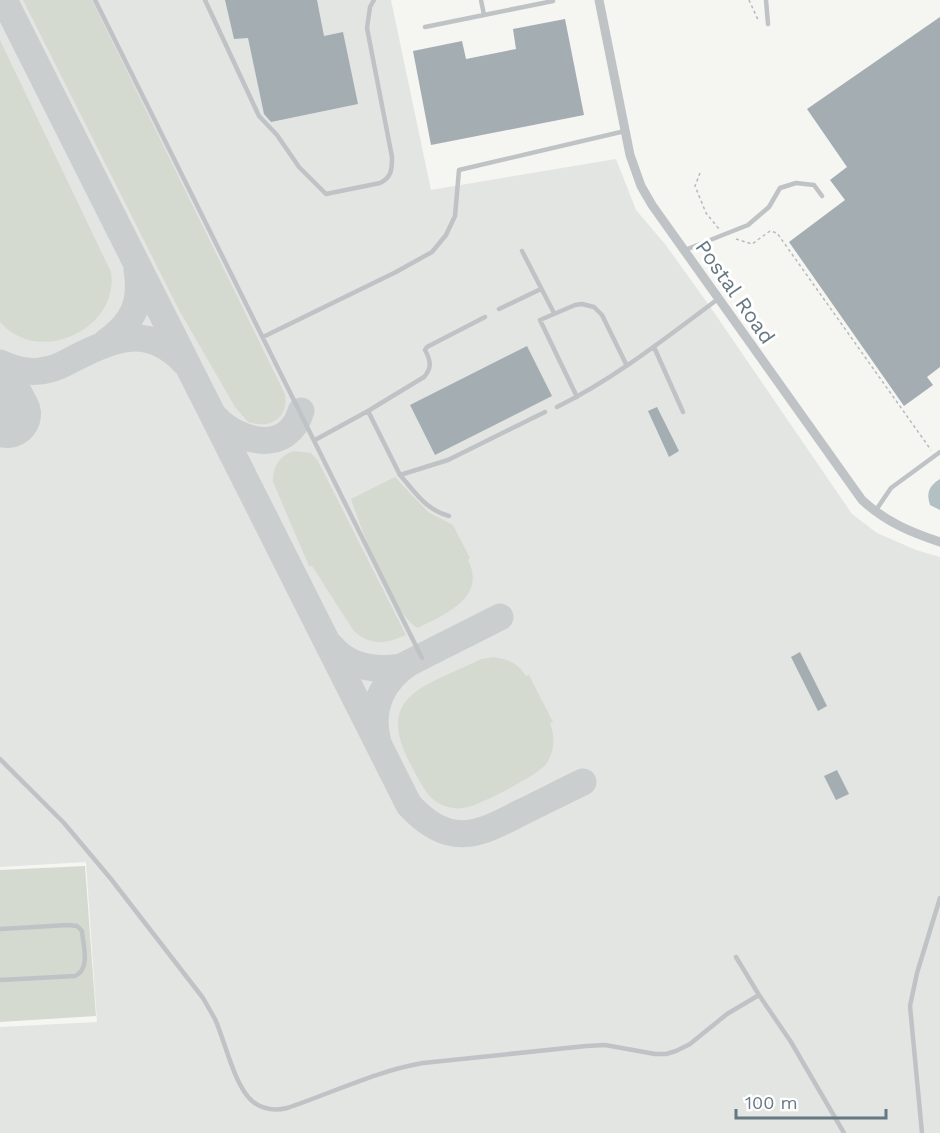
<svg xmlns="http://www.w3.org/2000/svg" width="940" height="1133" font-family="'Work Sans',sans-serif">
<style>
.built{fill:#e3e5e3}
.green{fill:#d5dad1}
.water{fill:#b4c1c4}
.lines{fill:none;stroke-linecap:round;stroke-linejoin:round}
.taxiway{stroke:#cacece;stroke-width:27}
.runway{stroke:#cacece;stroke-width:68}
.building{fill:#a4adb1}
.path{stroke:#b7babc;stroke-width:1.5;stroke-dasharray:3 3;stroke-linecap:butt}
.lane{stroke:#bfc3c6;stroke-width:4.5}
.street{stroke:#bfc3c6;stroke-width:9}
.labels{text-anchor:middle;stroke-width:6;stroke-linejoin:round;paint-order:stroke}
.street-label{font-size:21px;fill:#667881;stroke:#fff}
</style>
<rect width="100%" height="100%" fill="#f5f5f2"/>
<path class="built" d="M0,0h391l40,190 185,-31 20,51 29,34 46,64 141,206 25,19 39,17 24,7v576h-940v-106l97,-5 -11,-160 -86,5z"/>
<path class="green" d="M23,0h69l193,394c4,25 -15,35 -37,28l-13,-15 -56,-97z
M0,40l111,232c9,57 -73,95 -111,50z
M294,451l17,2 7,8 88,174c-19,9 -37,11 -53,-5l-41,-64h-3l-36,-84c-1,-15 7,-27 21,-31z
M395,477l33,35 25,13 17,33 -2,2c19,38 -23,54 -50,68 -24,-11 -58,-102 -67,-129z
M493,657c15,2 25,6 33,19l3,-1 24,47 -3,1c5,14 5,27 -3,40 -7,11 -65,41 -79,44 -7,2 -16,2 -23,-1 -17,-5 -24,-23 -32,-37 -42,-75 12,-82 68,-110z
M85,866l11,150 -96,6v-152z"/>
<path class="water" d="M940,479v31l-10,-5c-4,-13 -1,-19 10,-26z"/>
<g class="lines">
<path class="taxiway" d="M4,0l405,805c39,42 66,32 111,8 21,-10 42,-21 63,-31
M106,342c28,-20 36,-39 31,-73
M0,363c13,6 26,10 40,8 13,-1 24,-7 35,-13 40,-20 73,-34 109,4
M216,418c24,25 72,37 85,-7
M331,646c17,21 44,25 70,21l99,-50
M377,738c-7,-31 6,-58 32,-75"/>
<path class="runway" d="M0,401l7,13"/>
</g>
<path class="building" d="M225,0h92l7,36 19,-4 15,72 -87,18 -7,-8 -16,-76 -14,1z
M940,17v350l-13,10 6,8 -29,21 -115,-164 56,-42 -15,-20 17,-13 -40,-58z
M565,19l19,96 -153,30 -18,-94 49,-10 4,18 50,-10 -3,-20z
M527,346l25,50 -117,59 -25,-50z
M657,407l22,44 -10,6 -21,-46z
M800,652l27,54 -9,5 -27,-54z
M837,770l12,24 -13,6 -12,-24z"/>
<g class="lines">
<path class="path" d="M749,0l10,22
M700,173l-5,13 11,27 13,16
M736,239l16,5 18,-13 7,2 154,217"/>
<path class="lane" d="M95,0l327,658
M205,0l54,116 18,19 22,32 27,27 54,-11c12,-6 12,-14 12,-26l-25,-129 3,-21 4,-7
M766,0l2,24
M484,15l69,-14
M425,27l59,-12 -3,-15
M685,250l63,-25 21,-18 11,-19 16,-5 18,2 8,11
M522,251l32,62
M499,309l42,-20
M263,337l133,-65 36,-20 14,-17 9,-19 4,-46 166,-39
M654,347l29,65
M577,397l-37,-77 35,-15 7,-1 12,3 8,8 24,49
M557,407c57,-28 110,-70 161,-108
M368,411l56,-34c8,-9 7,-16 1,-27l2,-3 58,-30
M315,440l53,-29 32,64 48,-15 97,-48
M400,475c15,17 26,35 49,41
M876,510l15,-22 49,-36
M0,759l64,64 47,56 92,119c4,7 8,14 12,21 10,22 19,66 37,82 10,8 23,10 35,7 45,-15 89,-37 136,-45l163,-17 19,-1 50,9h11l10,-3 14,-7 37,-30 32,-19 32,47 53,91
M0,929l68,-4 9,1 5,5c1,14 9,38 -7,45l-75,4
M736,957l23,38
M922,1133l-12,-127 7,-33 23,-75"/>
<path class="street" d="M599,0l31,155 11,31 11,19 210,295c24,22 48,32 78,42"/>
</g>
<g class="labels">
<g class="street-label">
<text transform="translate(735 292) rotate(55)" y="7">Postal Road</text>
</g>
</g>
<path d="M736 1109v9h150v-9" fill="none" stroke="#667881" stroke-width="3"/>
<text x="745" y="1109" font-size="18" fill="#667881" stroke="#ffffff" stroke-width="4.5" paint-order="stroke">100 m</text>
</svg>
